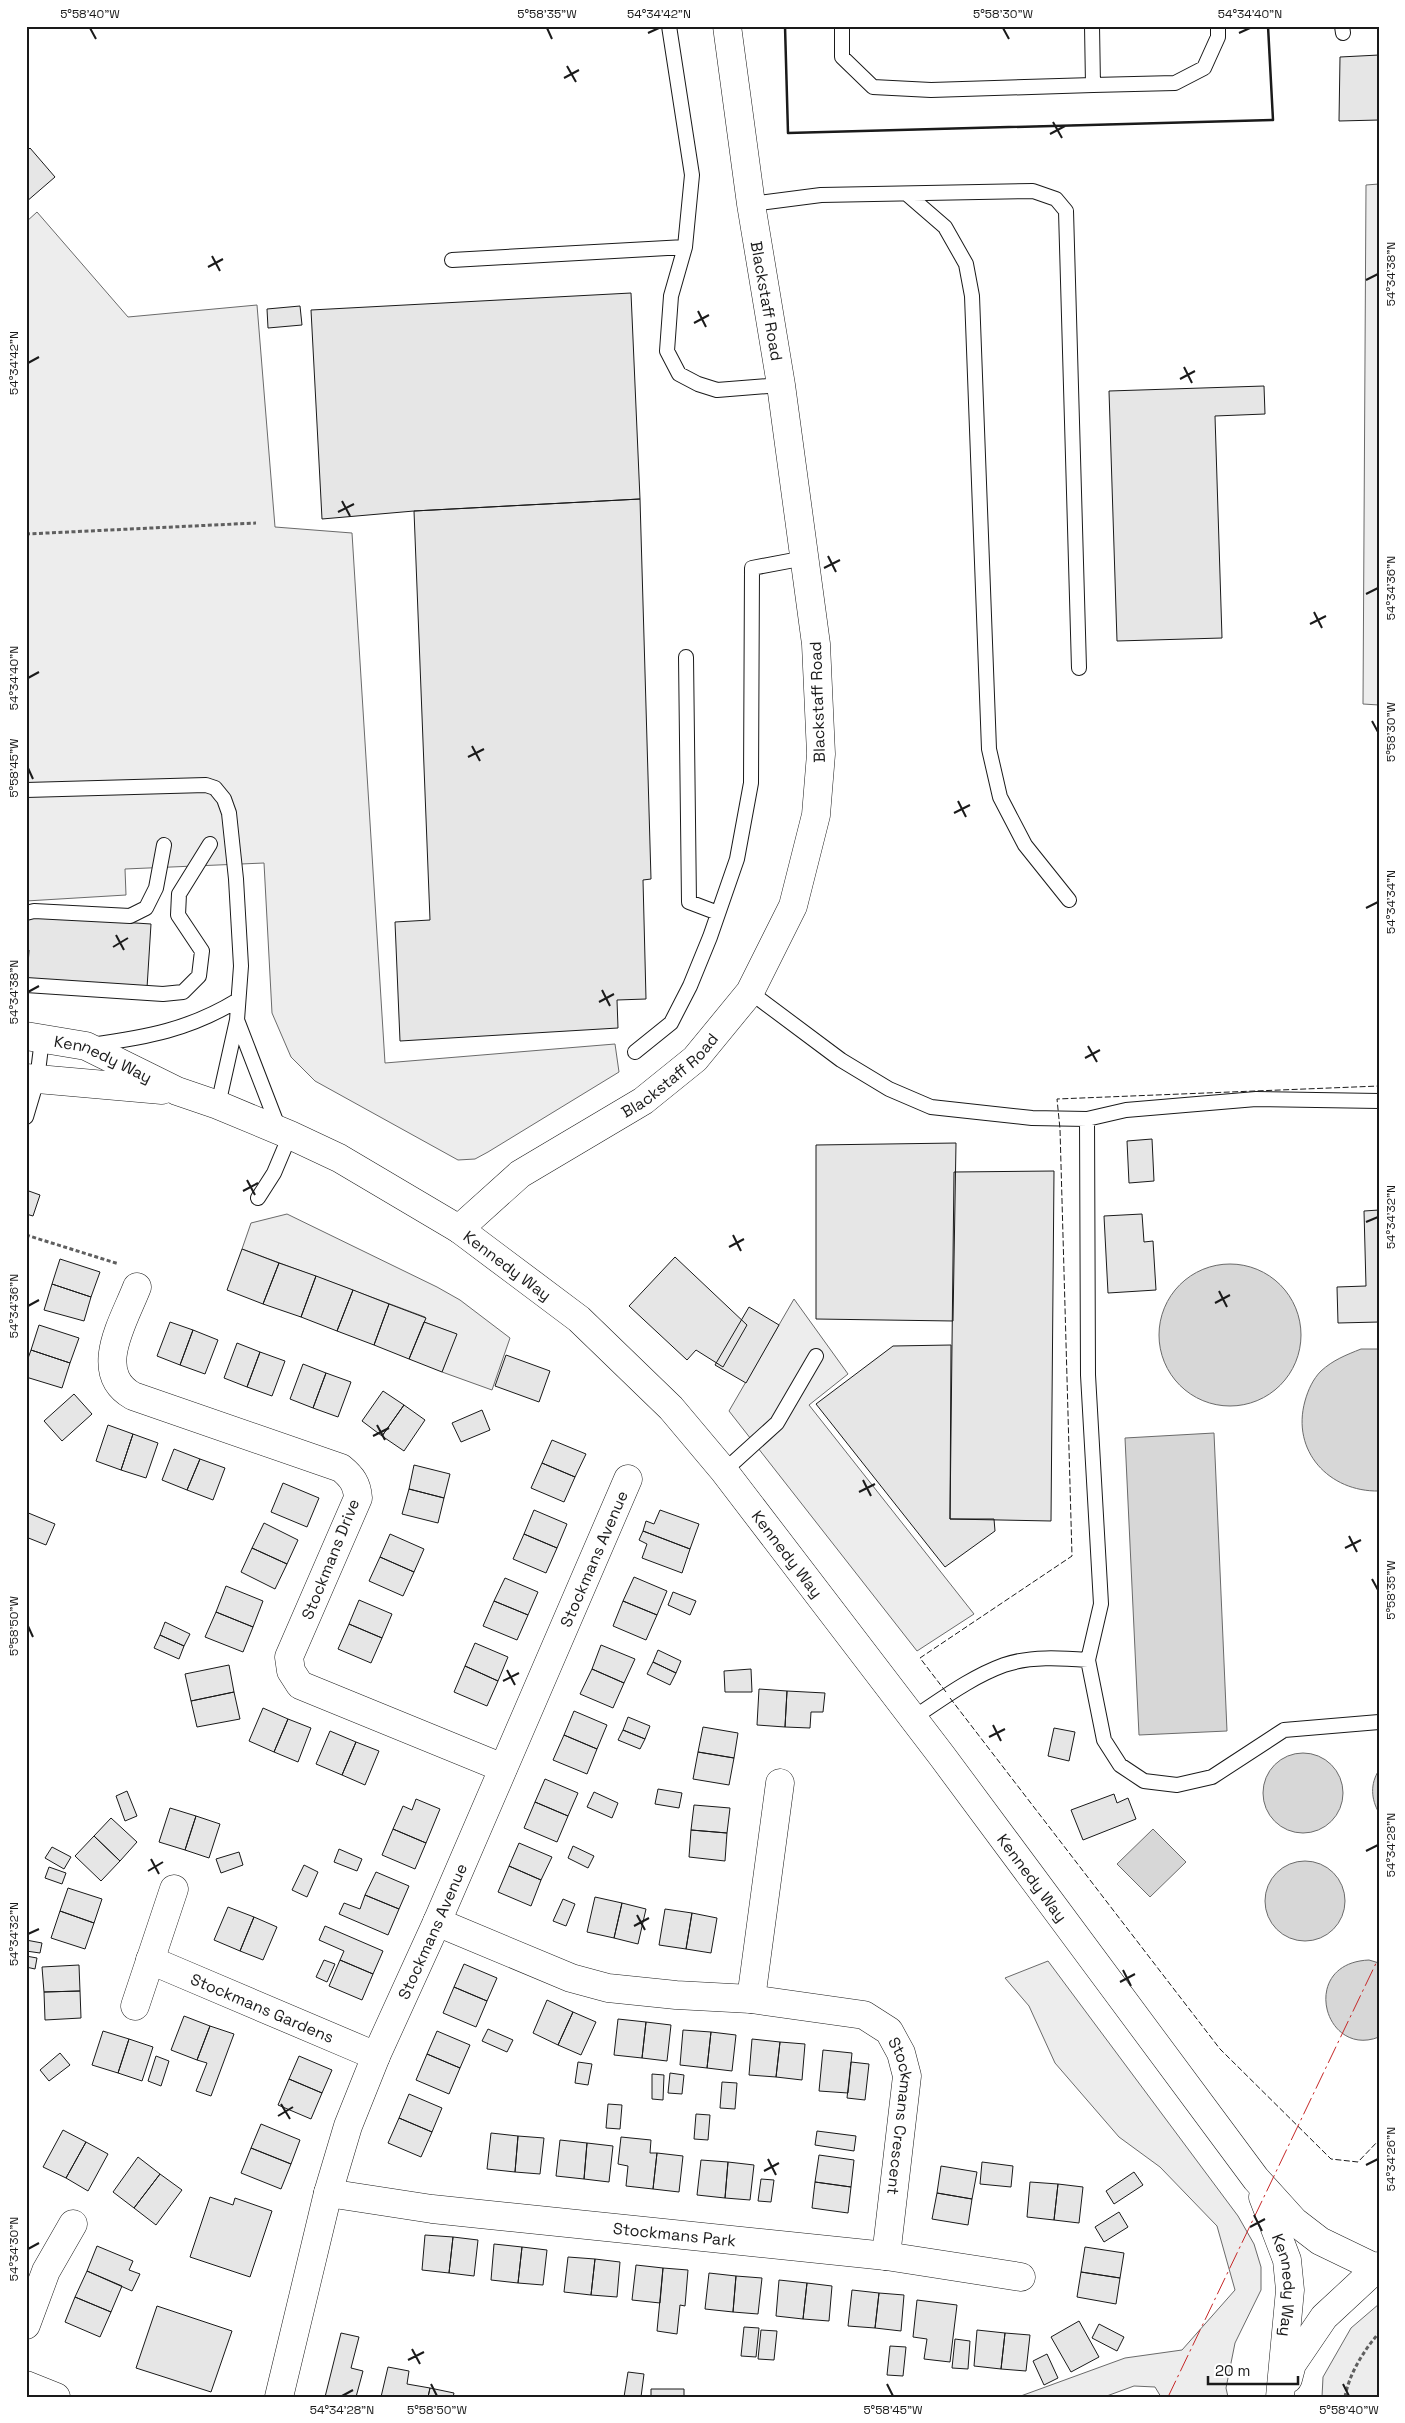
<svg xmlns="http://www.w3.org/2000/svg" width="1405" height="2423" font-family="'Space Grotesk',sans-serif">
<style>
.built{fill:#ededed;stroke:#6a6a6a}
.water{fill:#d7d7d7;stroke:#6a6a6a}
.building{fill:#e6e6e6;stroke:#1a1a1a}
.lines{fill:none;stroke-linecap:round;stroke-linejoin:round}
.lane-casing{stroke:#1a1a1a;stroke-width:16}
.street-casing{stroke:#1a1a1a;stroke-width:29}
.highway-casing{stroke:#1a1a1a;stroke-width:29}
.path{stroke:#5f5f5f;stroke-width:3;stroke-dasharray:4 2.5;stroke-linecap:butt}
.lane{stroke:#fff;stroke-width:14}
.street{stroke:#fff;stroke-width:28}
.highway{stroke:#fff;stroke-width:28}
.fence{stroke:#1a1a1a;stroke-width:1;stroke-dasharray:6 2.5;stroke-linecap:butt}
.wall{stroke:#1a1a1a;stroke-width:2.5}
.power{stroke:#c62828;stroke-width:1;stroke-dasharray:18 4 2.5 4;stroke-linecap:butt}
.ticks{fill:none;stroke:#1a1a1a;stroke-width:2}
.labels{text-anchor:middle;stroke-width:4;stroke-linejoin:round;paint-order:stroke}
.street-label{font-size:16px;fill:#1a1a1a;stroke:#fff}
.neatline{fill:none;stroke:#1a1a1a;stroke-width:2}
.ticks-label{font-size:12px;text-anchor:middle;fill:#1a1a1a}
</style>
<rect width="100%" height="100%" fill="#fff"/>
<path class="built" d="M1379,184v521l-16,-1 3,-519z
M37,212l91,105 129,-12 18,222 77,6 33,530 230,-19 4,28 -131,80 -13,7 -17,1 -143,-79 -24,-24 -19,-44 -8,-150 -139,6 1,26 -100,6v-679z
M287,1214l150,73 23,13 50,38 -18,52 -50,-18 14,-38 -32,-12 1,-5 -183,-68 9,-26z
M794,1299l54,75 -39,31 165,209 -57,37 -188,-240z
M1048,1961l190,255 16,28 7,23v23l-26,53 -9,45 2,9h-67l-6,-10 -21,-1 -30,11h-86l107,-39 57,-8 53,-60 -18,-64 -57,-59 -41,-30 -64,-74 -26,-57 -24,-28z
M1379,2304v93h-57l1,-20 28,-49z"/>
<path class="water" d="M1159 1335a71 71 0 1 1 142 0a71 71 0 1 1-142 0Z
M1361,1349h18v142c-50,1 -88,-40 -74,-90 3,-11 8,-22 16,-30 12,-11 25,-16 40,-22z
M1214,1433l13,298 -88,4 -14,-297z
M1263 1793a40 40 0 1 1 80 0a40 40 0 1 1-80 0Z
M1379,1770v43c-8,-14 -9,-29 0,-43z
M1153,1829l33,33 -36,35 -33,-33z
M1265 1901a40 40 0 1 1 80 0a40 40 0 1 1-80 0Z
M1369,1960l10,3v74c-55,22 -81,-74 -10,-77z"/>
<path class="building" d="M1379,55v65l-40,1 1,-64z
M30,148l25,29 -29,25v-50z
M631,293l9,206 -226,12 -92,8 -11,-209z
M300,306l2,19 -34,3 -1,-19z
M1264,386l1,28 -50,2 7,222 -105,3 -8,-250z
M640,499l11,380 -8,1 3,119 -29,1 1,28 -218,13 -5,-119 35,-2 -16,-409z
M28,916l123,8 -4,64 -120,-7 2,-31h-3v-25z
M1152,1139l2,42 -25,2 -2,-42z
M956,1143l-3,178 -137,-2v-174z
M1054,1171l-3,350 -101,-2 4,-347z
M26,1190l14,5 -7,21 -7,-2z
M1379,1210v112l-41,1 -1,-36 29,-1 -2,-75z
M1142,1214l2,28 9,-1 3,49 -48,3 -4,-77z
M242,1249l37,14 -16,41 -36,-14z
M675,1257l72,68 -24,42 -27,-17 -9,10 -58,-54z
M60,1259l40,13 -9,25 -39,-13z
M279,1263l37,13 -15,41 -38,-13z
M316,1276l37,14 -16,41 -36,-14z
M52,1284l39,13 -7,24 -40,-11z
M353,1290l36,14 -15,41 -37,-14z
M389,1304l37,14 -17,41 -35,-14z
M749,1307l30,18 -33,58 -31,-18z
M170,1322l23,8 -13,35 -23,-9z
M424,1322l33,12 -15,38 -33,-13z
M39,1325l40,13 -9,25 -39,-13z
M193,1330l25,10 -13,34 -25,-9z
M237,1343l23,9 -13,35 -23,-9z
M951,1345l-1,174h44l1,12 -50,36 -129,-163 77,-58z
M31,1350l39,13 -8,25 -36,-11v-13z
M260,1352l25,9 -13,35 -25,-9z
M506,1355l44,16 -11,31 -44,-16z
M303,1364l23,9 -13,35 -23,-9z
M326,1373l25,9 -13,35 -25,-9z
M383,1391l21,14 -22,31 -20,-15z
M74,1394l18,20 -30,27 -18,-20z
M404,1405l21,15 -21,31 -22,-15z
M482,1410l8,20 -29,12 -9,-19z
M108,1425l25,9 -12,36 -25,-9z
M133,1434l25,9 -12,35 -25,-8z
M552,1440l34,14 -11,23 -33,-14z
M174,1449l26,10 -13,31 -25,-10z
M200,1459l25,9 -12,32 -26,-10z
M542,1463l33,14 -11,25 -33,-14z
M414,1465l36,9 -6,24 -35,-9z
M283,1483l36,15 -12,29 -36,-15z
M409,1489l35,9 -6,25 -36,-9z
M534,1510l33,14 -10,24 -33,-14z
M660,1510l39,14 -9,25 -47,-18 3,-10 8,3z
M26,1512l29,12 -9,21 -20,-8z
M264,1523l34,17 -11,24 -35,-16z
M643,1531l47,18 -8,24 -40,-15 5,-14 -8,-4z
M390,1534l34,15 -10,23 -34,-15z
M524,1534l33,14 -11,25 -33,-14z
M252,1548l35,16 -12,25 -34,-17z
M380,1557l34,15 -11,24 -34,-15z
M634,1577l33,14 -10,24 -34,-14z
M505,1578l33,14 -10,23 -34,-14z
M226,1586l37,15 -10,26 -37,-15z
M673,1592l23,9 -6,14 -22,-10z
M359,1600l33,14 -10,24 -33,-14z
M494,1601l34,14 -11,25 -34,-14z
M623,1601l34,14 -11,25 -33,-14z
M216,1612l37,15 -10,25 -38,-15z
M165,1622l25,12 -6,12 -24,-11z
M349,1624l33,14 -11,25 -33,-14z
M160,1635l24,11 -5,13 -25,-11z
M475,1643l33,14 -10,24 -33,-15z
M601,1645l34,14 -11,24 -32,-14z
M658,1650l23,11 -5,12 -23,-11z
M653,1662l23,11 -6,12 -23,-11z
M229,1665l5,27 -43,9 -6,-27z
M465,1666l33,15 -11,25 -33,-14z
M592,1669l32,14 -11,25 -33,-14z
M751,1669l1,23h-27l-1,-21z
M759,1689l28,2 -2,36 -28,-2z
M787,1691l38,2 -2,19h-12l-1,16 -25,-1z
M234,1692l6,27 -43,8 -6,-26z
M263,1708l25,11 -14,33 -25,-11z
M574,1711l33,14 -10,24 -33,-14z
M628,1717l22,9 -5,13 -22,-9z
M288,1719l23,9 -13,34 -24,-10z
M703,1727l35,6 -4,25 -36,-6z
M1054,1728l21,4 -6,29 -21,-5z
M623,1730l22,9 -5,10 -22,-9z
M330,1731l26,11 -14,33 -26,-11z
M564,1735l33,14 -10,25 -34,-14z
M356,1742l23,9 -14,34 -23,-10z
M698,1752l36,6 -5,27 -36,-6z
M545,1779l33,14 -10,23 -33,-14z
M658,1789l24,4 -3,15 -24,-4z
M127,1791l10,25 -12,5 -9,-25z
M594,1792l24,11 -6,15 -25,-11z
M1114,1794l3,9 11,-5 8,21 -53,21 -12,-30z
M416,1799l24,10 -14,34 -33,-14 10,-23 9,4z
M535,1802l33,14 -11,26 -33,-14z
M694,1805l36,3 -3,25 -36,-3z
M170,1808l26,8 -11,34 -26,-8z
M196,1816l24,8 -11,34 -24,-8z
M111,1818l26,24 -17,19 -26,-25z
M393,1829l33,14 -11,26 -33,-14z
M691,1830l36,3 -2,28 -36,-4z
M94,1836l26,25 -19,20 -26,-25z
M519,1843l33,14 -11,23 -32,-14z
M573,1846l21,10 -6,12 -20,-10z
M52,1847l19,10 -7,12 -19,-11z
M339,1849l23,10 -5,12 -23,-9z
M239,1852l4,13 -22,8 -5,-14z
M304,1865l14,7 -11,25 -15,-7z
M509,1866l32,14 -10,26 -33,-14z
M49,1867l17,6 -4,11 -17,-6z
M376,1872l33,14 -10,23 -34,-14z
M68,1888l34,11 -8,24 -34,-12z
M365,1895l34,14 -11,26 -49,-21 5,-11 16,6z
M595,1897l27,6 -8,35 -27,-6z
M563,1899l12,5 -9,22 -13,-5z
M622,1903l24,6 -8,35 -24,-6z
M228,1907l26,10 -14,34 -26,-11z
M665,1909l27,4 -6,36 -27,-4z
M60,1911l34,12 -9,26 -34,-11z
M692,1913l25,5 -6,35 -25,-4z
M254,1917l23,10 -14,33 -23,-9z
M325,1926l58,25 -10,23 -33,-14 4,-9 -25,-11z
M26,1940l16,3 -2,10 -14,-2z
M26,1956l11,2 -2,11 -9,-2z
M324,1960l11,4 -8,18 -11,-5z
M340,1960l33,14 -11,26 -33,-14z
M464,1964l33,14 -10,23 -33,-14z
M79,1965l1,26 -36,1 -2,-25z
M454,1987l33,14 -11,26 -33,-14z
M80,1991l1,27 -36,2 -1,-28z
M547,2000l26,12 -15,33 -25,-12z
M573,2012l23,10 -15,33 -23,-10z
M184,2016l26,10 -13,34 -26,-10z
M618,2019l28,3 -4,36 -28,-3z
M646,2022l25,3 -4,36 -25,-3z
M210,2026l24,8 -23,62 -15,-5 11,-28 -10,-3z
M488,2029l25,11 -6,12 -25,-11z
M683,2030l28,2 -4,36 -27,-3z
M103,2031l26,8 -11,34 -26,-8z
M437,2031l33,14 -10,23 -33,-14z
M711,2032l25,3 -4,36 -25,-3z
M129,2039l24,8 -11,34 -24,-8z
M752,2039l28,3 -4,35 -27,-2z
M780,2042l25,2 -3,36 -26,-3z
M823,2050l29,3 -4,40 -29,-2z
M60,2053l10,12 -21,16 -9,-11z
M427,2054l33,14 -11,26 -33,-14z
M156,2056l13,5 -8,25 -13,-5z
M299,2056l33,14 -10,23 -33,-14z
M578,2062l14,2 -4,21 -13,-2z
M851,2062l18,2 -4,36 -18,-2z
M670,2073l14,2 -2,19 -14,-1z
M652,2074l12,1 -1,25 -11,-1z
M289,2079l33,14 -11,26 -33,-14z
M722,2082l15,1 -2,26 -15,-1z
M409,2094l33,14 -10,24 -33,-14z
M608,2104l14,1 -2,24 -14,-1z
M696,2114l14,1 -2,25 -14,-1z
M399,2118l33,14 -11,25 -33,-14z
M261,2124l39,16 -9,24 -40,-16z
M63,2130l23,12 -20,36 -23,-11z
M817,2131l39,5 -2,15 -39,-6z
M491,2133l27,3 -3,36 -28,-3z
M518,2136l26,2 -4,36 -25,-2z
M621,2137l30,3 -1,13h7l-4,36 -27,-3 2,-20 -10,-2z
M560,2140l27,3 -3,36 -28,-3z
M86,2142l22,12 -20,37 -22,-13z
M587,2143l26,3 -4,36 -25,-3z
M251,2148l40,16 -10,25 -40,-16z
M657,2153l26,3 -4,36 -26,-3z
M819,2155l35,5 -3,27 -36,-5z
M138,2157l22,17 -26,34 -21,-16z
M701,2160l27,2 -3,36 -28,-3z
M728,2162l26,3 -4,35 -25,-2z
M982,2162l31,4 -2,21 -31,-3z
M941,2166l36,6 -5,27 -35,-6z
M1134,2172l9,13 -29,19 -8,-13z
M160,2174l22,16 -26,35 -22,-17z
M761,2179l13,1 -3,22 -13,-1z
M815,2182l36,5 -3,26 -36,-5z
M1030,2182l28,2 -4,36 -27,-3z
M1058,2184l25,3 -4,36 -25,-3z
M937,2193l35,6 -4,26 -36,-6z
M210,2197l23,8 2,-7 37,13 -22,66 -60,-20z
M1119,2212l9,15 -24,15 -9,-15z
M425,2235l28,2 -4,36 -27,-3z
M453,2237l25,3 -4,36 -25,-3z
M494,2244l28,3 -4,36 -27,-3z
M97,2246l36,15 -4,9 11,4 -8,17 -45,-20z
M522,2247l25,3 -4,35 -25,-2z
M1085,2247l39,6 -4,25 -39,-6z
M568,2257l27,2 -4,36 -27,-3z
M595,2259l25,3 -3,35 -26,-2z
M636,2265l27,3 -3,35 -28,-3z
M663,2268l25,2 -3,36 -5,-1 -3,29 -20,-3z
M87,2271l35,15 -11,26 -36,-15z
M1081,2272l39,6 -4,26 -39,-7z
M709,2273l27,3 -3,36 -28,-3z
M736,2276l26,2 -4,36 -25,-2z
M779,2280l28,3 -4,36 -27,-3z
M807,2283l25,3 -3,35 -26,-2z
M852,2290l27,3 -4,35 -27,-2z
M879,2293l25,2 -3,36 -26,-3z
M75,2297l36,15 -11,25 -35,-15z
M917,2300l40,5 -7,57 -26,-3 3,-20 -14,-2z
M157,2306l75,25 -21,61 -75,-24z
M1079,2321l20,36 -28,15 -20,-35z
M1099,2324l25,13 -7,14 -25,-13z
M744,2327l15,1 -3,29 -15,-1z
M761,2330l16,1 -3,29 -16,-1z
M977,2330l28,3 -4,36 -27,-3z
M341,2333l18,4 -8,31 12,3 -7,26h-31z
M1005,2333l25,2 -4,36 -25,-2z
M955,2339l15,2 -2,28 -16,-1z
M890,2346l16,1 -3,29 -16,-1z
M1047,2354l11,24 -14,7 -11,-24z
M388,2367l21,4 -2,13 23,4 -2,9h-47z
M628,2372l16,2 -3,23h-17z
M430,2388l24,5 -1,4h-25z
M651,2389h33v8h-33z"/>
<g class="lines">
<g class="lane-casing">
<path id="lane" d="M669,26l23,149 -7,72 -14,49 -4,55 12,23 19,10 19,6 64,-5
M842,26v31l31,30 58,3 162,-5 -1,-59
M1342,26l1,7
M1093,85l82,-2 29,-15 14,-31v-11
M908,195l37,32 21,37 6,32 17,453 11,48 25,48 44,55
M751,204l70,-9 212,-4 23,8 10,12 13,457
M452,260l233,-13
M686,657l3,245 29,11
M26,790l180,-5 9,3 9,11 5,14 7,66 5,87 -4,54 -19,85
M26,913l8,-2 96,5 16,-8 10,-20 8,-43
M26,985l137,9 20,-2 16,-16 3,-25 -24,-36 1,-21 31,-50
M750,992l91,68 48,29 42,18 101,11 55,1 39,-9 130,-11 123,2
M237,1020l42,109
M91,1045c56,-8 98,-15 147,-45
M635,1052l36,-29 19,-37 20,-49 27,-78 14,-76 1,-215 53,-10
M26,1117l11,-37 5,-41
M1087,1119l1,256 13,229 -13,56 16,80 16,25 24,16 33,4 35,-8 72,-47 95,-8
M258,1198l16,-25 16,-38
M724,1471l53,-48 39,-67
M913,1718c29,-19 58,-41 91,-53 26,-9 57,-7 84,-5"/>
</g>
<g class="street-casing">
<g id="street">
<path id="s1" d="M459,1229l61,-55 123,-73 52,-42 55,-67 43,-86 23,-91 5,-61 -5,-110 -35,-259 -30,-181 -24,-178"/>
<path d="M137,1287c-13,34 -46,85 -4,109l208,72c11,9 16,16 17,30l-69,159 2,14 9,14 203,83"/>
<path id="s2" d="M437,1922l134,56 37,10 68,7 75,4 113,16 25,16 12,22 6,23 -21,180"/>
<path id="s3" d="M150,1960l226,96"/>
<path d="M751,1999l29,-216"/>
<path d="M135,2006l39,-117"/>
<path id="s4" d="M328,2193l104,16 454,47 135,21"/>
<path d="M26,2325l20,-54 27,-47"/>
<path d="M26,2385l30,12"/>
<path id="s5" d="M279,2397l49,-204 20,-67 28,-70 61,-134 191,-443"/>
</g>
</g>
<g class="highway-casing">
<g id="highway">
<path id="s6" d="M26,1036l60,10 91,45 41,14 72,30 49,23 120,71 120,90 92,89 53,63 218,285 314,423 38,42 26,20 56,27"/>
<path d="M26,1078l136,12"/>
<path id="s7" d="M1263,2197l24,63 3,30 -10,107"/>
<path d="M1288,2379l4,-15 32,-47 55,-51"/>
</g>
</g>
<path class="path" d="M26,534l230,-11
M26,1235l93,29
M1345,2397c4,-23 19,-47 34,-64"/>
<use href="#lane" class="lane"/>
<use href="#street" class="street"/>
<use href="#highway" class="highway"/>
<path class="fence" d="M785,26l3,107 485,-13 -5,-94
M946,1692l-26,-34 152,-102 -12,-427 -3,-30 322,-13
M950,1698l270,351 111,110 27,3 21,-22"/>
<path class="wall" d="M785,26l3,107 485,-13 -5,-94"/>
<path class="power" d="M1168,2397l211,-440"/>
</g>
<path class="ticks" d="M90,28l6,11M547,28l5,11M1003,28l6,11M648,33l11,-5M1239,33l11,-5M567,66l9,16M564,78l15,-8M1053,122l9,16M1050,134l15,-8M212,256l8,15M208,267l15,-8M1366,280l12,-6M698,311l8,16M694,323l15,-8M28,363l11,-6M1184,367l8,16M1180,379l15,-8M342,501l8,15M338,512l16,-8M828,556l8,16M824,568l16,-8M1366,594l12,-6M1314,612l8,16M1310,624l16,-8M28,678l11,-6M1372,721l6,11M472,746l8,15M468,757l16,-8M28,768l5,11M958,801l8,16M954,813l16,-8M1366,908l12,-6M116,935l8,15M113,947l15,-9M602,990l8,16M28,992l11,-6M599,1002l15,-8M1088,1046l9,16M1085,1058l15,-8M247,1180l8,15M243,1191l15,-8M1366,1222l12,-5M733,1235l8,16M729,1247l15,-8M1219,1291l8,16M1215,1303l15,-8M28,1306l11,-6M377,1425l8,15M373,1436l16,-8M863,1480l8,16M859,1492l16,-8M1349,1536l8,16M1345,1548l16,-8M1372,1579l6,11M28,1626l5,11M507,1670l8,15M503,1681l16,-8M993,1725l8,16M989,1737l16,-8M1366,1851l12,-6M151,1859l8,15M148,1871l15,-9M637,1915l8,15M634,1926l15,-8M28,1934l11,-5M1123,1970l8,16M1120,1982l15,-8M281,2104l9,15M278,2116l15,-9M768,2159l8,16M1366,2165l12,-6M764,2171l15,-8M1254,2215l8,16M1250,2227l15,-8M28,2249l11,-6M412,2349l8,15M408,2360l16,-8M431,2384l6,12M887,2384l6,12M1343,2384l6,12M342,2396l11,-6"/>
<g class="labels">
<g class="street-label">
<text transform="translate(767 301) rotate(80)" y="6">Blackstaff Road</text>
<text transform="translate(817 702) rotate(-92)" y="6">Blackstaff Road</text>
<text dy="6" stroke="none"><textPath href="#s6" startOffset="81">Kennedy Way</textPath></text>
<text dy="6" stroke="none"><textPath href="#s1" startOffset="262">Blackstaff Road</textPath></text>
<text dy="6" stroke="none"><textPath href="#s6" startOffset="538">Kennedy Way</textPath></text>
<text dy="6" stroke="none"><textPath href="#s6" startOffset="942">Kennedy Way</textPath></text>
<text transform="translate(330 1559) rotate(-68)" y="6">Stockmans Drive</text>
<text dy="6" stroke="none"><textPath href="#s5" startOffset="898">Stockmans Avenue</textPath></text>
<text dy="6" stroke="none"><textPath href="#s6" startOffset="1348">Kennedy Way</textPath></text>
<text dy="6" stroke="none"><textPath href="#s5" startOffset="492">Stockmans Avenue</textPath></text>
<text dy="6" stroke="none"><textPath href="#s3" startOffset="122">Stockmans Gardens</textPath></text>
<text dy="6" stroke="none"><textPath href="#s2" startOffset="559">Stockmans Crescent</textPath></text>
<text dy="6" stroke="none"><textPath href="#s4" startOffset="349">Stockmans Park</textPath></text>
<text dy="6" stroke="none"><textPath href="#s7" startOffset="92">Kennedy Way</textPath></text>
</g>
</g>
<rect width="1405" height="2423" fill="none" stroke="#ffffff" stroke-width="55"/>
<path d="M1208 2376v8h90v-8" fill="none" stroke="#1a1a1a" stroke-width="2.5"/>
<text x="1215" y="2376" font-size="15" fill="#1a1a1a" stroke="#ffffff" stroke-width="4" paint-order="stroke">20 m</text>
<rect x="28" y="28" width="1350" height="2368" class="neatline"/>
<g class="ticks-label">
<text x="90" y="18">5°58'40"W</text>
<text x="547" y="18">5°58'35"W</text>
<text x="659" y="18">54°34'42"N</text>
<text x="1003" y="18">5°58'30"W</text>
<text x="1250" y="18">54°34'40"N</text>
<text transform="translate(1391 274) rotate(-90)" y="4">54°34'38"N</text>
<text transform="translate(14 363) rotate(-90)" y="4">54°34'42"N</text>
<text transform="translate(1391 588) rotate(-90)" y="4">54°34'36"N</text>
<text transform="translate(14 678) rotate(-90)" y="4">54°34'40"N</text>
<text transform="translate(1391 732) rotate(-90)" y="4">5°58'30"W</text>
<text transform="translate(14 768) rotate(-90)" y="4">5°58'45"W</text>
<text transform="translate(1391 902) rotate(-90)" y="4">54°34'34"N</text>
<text transform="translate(14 992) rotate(-90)" y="4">54°34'38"N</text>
<text transform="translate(1391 1217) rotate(-90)" y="4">54°34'32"N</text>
<text transform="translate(14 1306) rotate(-90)" y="4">54°34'36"N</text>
<text transform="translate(1391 1590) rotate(-90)" y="4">5°58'35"W</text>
<text transform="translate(14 1626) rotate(-90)" y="4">5°58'50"W</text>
<text transform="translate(1391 1845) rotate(-90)" y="4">54°34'28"N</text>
<text transform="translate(14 1934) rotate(-90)" y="4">54°34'32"N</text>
<text transform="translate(1391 2159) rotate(-90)" y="4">54°34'26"N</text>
<text transform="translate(14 2249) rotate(-90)" y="4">54°34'30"N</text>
<text x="342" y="2414">54°34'28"N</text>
<text x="437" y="2414">5°58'50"W</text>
<text x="893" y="2414">5°58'45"W</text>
<text x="1349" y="2414">5°58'40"W</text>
</g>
</svg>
